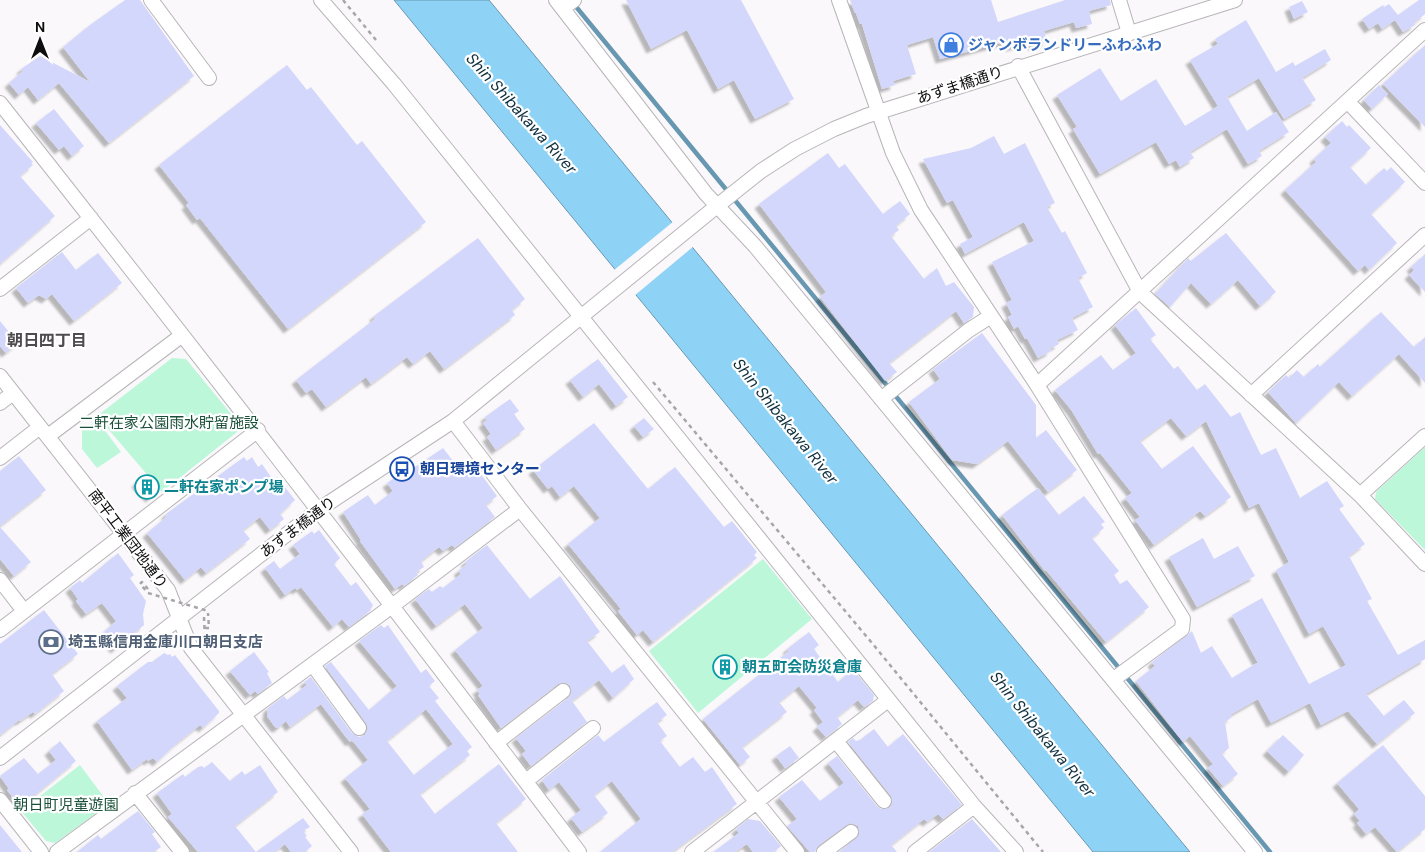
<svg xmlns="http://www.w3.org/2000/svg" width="1425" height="852" font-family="'DM Sans','Noto Sans JP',sans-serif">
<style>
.green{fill:#bcf7d9}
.water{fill:#8ed3f6;stroke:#6898b1}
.pier{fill:#faf8fb}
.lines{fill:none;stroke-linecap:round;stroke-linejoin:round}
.stream{stroke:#6898b1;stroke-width:4.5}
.building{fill:#d4d7fc;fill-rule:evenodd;filter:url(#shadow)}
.minor-casing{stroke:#b8b5b9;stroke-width:16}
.path{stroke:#a7a6a8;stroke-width:2.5;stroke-dasharray:4 4;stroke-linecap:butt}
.minor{stroke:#fff;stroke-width:14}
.path-bridge{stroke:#a7a6a8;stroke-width:2.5;stroke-dasharray:4 4;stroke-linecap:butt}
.labels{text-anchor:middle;stroke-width:4.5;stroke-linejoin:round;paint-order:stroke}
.shop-label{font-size:15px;font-weight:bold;fill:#366cbe;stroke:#fff;text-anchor:start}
.street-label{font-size:15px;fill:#0f0e0f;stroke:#fff}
.park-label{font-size:15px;fill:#1b513a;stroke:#fff}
.transit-label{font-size:15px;font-weight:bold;fill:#164399;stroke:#fff;text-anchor:start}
.culture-label{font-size:15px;font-weight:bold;fill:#0d838f;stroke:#fff;text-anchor:start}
.service-label{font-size:15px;font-weight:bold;fill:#4e5e75;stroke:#fff;text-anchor:start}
.water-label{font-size:16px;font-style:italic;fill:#0f2f3e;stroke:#fff}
.neighbourhood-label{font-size:16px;font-weight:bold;fill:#4e4c4f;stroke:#fff}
</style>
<defs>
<filter id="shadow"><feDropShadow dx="-4.5" dy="4.5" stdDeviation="1" flood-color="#0004"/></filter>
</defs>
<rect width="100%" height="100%" fill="#faf8fb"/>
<path class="green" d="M172,358l14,1 50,61 1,12 -75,60 -65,-76z
M97,420l24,32 -24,16 -15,-19v-18z
M1425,447v103l-50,-51 1,-7z
M763,559l49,60 -114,94 -49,-62z
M80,765l29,39 -54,39 -9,-2 -25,-30z"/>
<path class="water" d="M394,0h95l701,852h-97z"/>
<path class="pier" d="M674,221l20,25 -60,50 -21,-25z"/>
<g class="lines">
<path class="stream" d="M573,3l697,849"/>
</g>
<path class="building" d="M125,0h15l54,76 -85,67 -50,-60 -21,17 -10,-13 -9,8 -10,-12 14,-12 -2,-2 19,-13 50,26 -27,-35 27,-22z
M626,0h115l53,99 -39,20 -21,-39 -16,9 -31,-59 -36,19z
M850,0h141l7,22 67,-22h45l1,5 -22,6 3,13 -16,4 -2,-6 -30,9 3,11 -15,4 -1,-5 -21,6 -2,-6 -68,18 -7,-22 -26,8 9,29 -23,7 2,4 -13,4 -20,-65h-2l-4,-11h-1z
M1419,0h6v14l-11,9 1,2 -12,7 -8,-12 -13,9 -4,-6 -9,6 -7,-10 21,-14 1,2 5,-3 9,11z
M1302,1l6,11 -14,7 -5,-12z
M1246,20l30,52 17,-10 2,4 30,-17 6,11 -29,18 14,22 -32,19 -25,-41 -32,19 20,34 29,-19 13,20 -30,19 3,5 -14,8 -21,-35 -37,23 4,6 -14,9 -4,-7 -7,4 -13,-22 -56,32 -27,-45 4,-2 -20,-32 43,-27 21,33 35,-22 29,47 33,-20 -28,-46 28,-16 -3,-5z
M1425,45v82l-42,-43z
M287,65l20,25 4,-3 46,58 5,-4 64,81 -138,107 -88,-111 -3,2 -11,-15 3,-2 -30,-38z
M1379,85l9,9 -16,15 -8,-9z
M54,109l30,37 -12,10 -8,-10 -5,4 -23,-27z
M1342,121l5,6 2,-2 22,23 -21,19 16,18 18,-17 3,3 4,-4 14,15 -34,32 26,29 -28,27 -4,-5 -7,6 -73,-81 31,-28 -2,-3 17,-16 -6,-6z
M0,125l33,37 -2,1 2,2 -13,11 35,40 -55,48z
M994,136l10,18 21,-11 30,60 -8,4 15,26 3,-2 22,42 -9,5 15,29 -21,11 6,12 -21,10 2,4 -9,5 1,2 -13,7 -11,-20 -2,1 -7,-13 -4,3 -6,-12 4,-2 -6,-12 6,-3 -20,-38 42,-21 -10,-19 -59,32 -5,-10 13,-7 -20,-37 -6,3 -24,-44 48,-11z
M828,153l11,15 6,-4 38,50 17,-13 10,13 -14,12 3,4 -8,6 33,43 13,-11 9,18 8,-4 20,25 -1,10 -9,6 -8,-12 -67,52 8,9 -12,9 -65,-84 6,-5 -67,-88z
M1226,233l50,59 -16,14 -22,-26 -27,24 -20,-21 -21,24 -15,-13 33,-36 3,3z
M478,238l47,61 -13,11 3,5 -71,54 -14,-18 -17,13 -6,-7 -36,27 -5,-7 -40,30 -14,-18 -6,4 -10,-13 79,-61 -1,-3z
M62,252l14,18 22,-17 24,30 -48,38 -22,-27 -6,5 -7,-4 -11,8 -12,-15z
M1425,254v38l-16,-17 5,-5 -3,-3z
M1136,308l20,27 -6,4 24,30 4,-3 19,24 8,-6 26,33 9,-5 21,43 15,-7 24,50 27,-17 17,25 -5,3 26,35 -16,12 23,43 -5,2 31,54 27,-15v19l-59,35 18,22 20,-16 11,13 -38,31 -29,-33 -27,14 -11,-22 -39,20 -13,-24 -28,16 2,2 -7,5 4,26 -7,6 16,20 -15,12 -15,-18 5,-4 -23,-28 -7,6 -47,-61 19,-15 -3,-4 40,-31 9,22 11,-7 20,32 23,-14 3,-1 -26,-48 30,-17 47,86 37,-19 -23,-39 -14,8 -33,-64 13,-8 -30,-59 -10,5 -43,-87 -20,15 -15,-18 -31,23 22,28 31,-23 38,51 -26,19 -5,-5 -46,34 -19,-25 5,-3 -15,-19 7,-5 -32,-40 -2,1 -26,-43 -17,-21 46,-35 12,15 23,-17 -21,-28z
M1381,312l33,35 11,-10v46l-26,-29 -47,42 -13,-14 -43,41 -28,-31 18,-17 3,3 8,-8 7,7 14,-13 2,3z
M0,321l18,22 -12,10 -6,-7z
M982,333l54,72v33l10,-8 31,40 -29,22 -40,-51 -31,23 -25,-4 -43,-58 31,-23 -7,-10z
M598,359l30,38 -12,9 -17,-22 -16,13 -13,-17z
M510,399l9,12 -5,3 11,15 -29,21 -9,-13 4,-3 -8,-11 4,-3 -2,-3z
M644,418l10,11 -11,8 -9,-11z
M594,423l54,66 27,-22 49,60 8,-6 25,31 -3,3 3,3 -104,84 -10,-12 -6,5 -19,-24 3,-2 -53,-65 32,-26 -26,-32 -14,11 -8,-11 -4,3 -15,-19z
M443,448l17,22 12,-8 25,34 -11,9 9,12 -40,31 -3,-3 -9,6 -4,-4 -18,14 3,6 -8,5 2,3 -14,11 -2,-2 -7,5 -35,-48 1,-1 -18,-28 25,-17 7,10 18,-14 -6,-8 19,-13 2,2z
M19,456l27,34 -46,36v-55z
M244,457l3,4 5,-4 6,10 4,-3 11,16 4,-3 18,23 -15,14 4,5 -14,11 -10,-13 -17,13 7,9 -44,34 -5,-6 -16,13 -38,-47 17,-14 3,-3 -1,-2z
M144,475l14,16 -8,7 -14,-15z
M1038,488l21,27 25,-19 21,26 -4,2 3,4 -12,10 27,33 -5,4 6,9 7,-4 22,27 -43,35 -60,-72 -1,1 -43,-56z
M0,527l31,35 -17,14 -14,-17z
M319,530l21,28 -6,6 17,22 5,-4 17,23 -3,6 -21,16 -7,-8 -9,8 -32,-40 -4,3 -2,-2 -10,7 -20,-27 9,-7 6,8 20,-15 -7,-9 19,-14 2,3z
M1203,538l11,21 24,-13 17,30 -58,31 -28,-50z
M487,545l43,54 30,-23 40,56 -13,9 25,32 12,-9 10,15 -21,19 -14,-18 -27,21 15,21 -56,44 -9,-12 4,-3 -10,-13 52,-40 3,-4 -1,-8 -4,-3 -8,1 -57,44 -23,-33 2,-1 -3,-4 6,-4 -28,-36 28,-22 -18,-24 -29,22 -21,-27 14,-10 3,3 8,-6 3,2 18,-14 -3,-3 9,-7 -2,-2z
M118,553l16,22 -4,3 16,23 -3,13 1,11 -29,24 -12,-16 13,-12 -14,-18 -16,11 -10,-13 2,-2 -8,-11 10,-8 2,3z
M44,610l34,44 -26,20 12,17 -29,23 -2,-2 -13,9 -1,-1 -19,15v-91z
M381,625l3,3 4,-3 33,48 5,-4 9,12 -6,5 10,12 -4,3 37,46 -5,4 3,4 -50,39 15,20 64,-50 27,35 -30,24 22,29h-127l-29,-38 8,-5 -25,-31 23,-18 -16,-20 -2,2 -29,-38 -31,23 -4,-6 -8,7 -3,-1 -8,-11 1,-8 16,-12 3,4 20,-15 -3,-3 7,-5 41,56 7,4 6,-2 3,-7 -2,-5 -41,-57 6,-4 38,48 28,-24 -38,-45zM426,709l27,35 -39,31 -27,-34z
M809,632l10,13 -5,4 24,33 15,-13 21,26 -1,6 -9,6 -6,-7 -21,17 5,7 -16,13 -9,-10 6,-5 -9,-12 3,-2 -18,-22 -20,16 8,10 -45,35 8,10 -10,8 -37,-46 86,-68 -2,-2z
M254,652l15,20 -2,1 5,10 -14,11 -3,-3 -5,4 -20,-24z
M164,653l4,2 2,-1 2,3 3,-2 44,56v2l-16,15 -3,-3 -23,18 -20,19 -4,-4 -5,3 -1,-2 -15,11 -35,-49 30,-23 -10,-12 31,-24h4z
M657,702l10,13 -10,7 10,14 -7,5 20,26 13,-10 12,15 7,-5 25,37 -65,48h-72l41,-33 -29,-38 -18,14 14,18 -26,19 -11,-14 10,-8 -22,-28 -10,8 -7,-10 56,-45 6,7z
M874,729l14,18 15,-13 59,71 -19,14 -5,-5 -11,8 -3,-3 -33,26 6,7h-58l20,-17 -1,-9 -8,-3 -31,22 -4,7h-5l-23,-26 10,-7 -18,-22 23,-17 18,21 24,-18 -16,-20 9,-7 40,50 4,3 8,-1 3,-4 -1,-8 -43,-54 5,-4 3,3 4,-1z
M1283,735l21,20 -15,17 -22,-21z
M60,741l16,20 -57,47 -8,-11 1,-1 -5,-6 2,-1 -9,-13 24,-18 14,16 18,-14 -7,-9z
M1383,745l42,51v33l-28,23 -22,-25 -9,7 -9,-11 3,-2 -6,-7 5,-5 -22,-26z
M790,746l9,12 -14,10 -9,-12z
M212,762l18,19 12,-10 3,4 15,-10 18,27 -43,34 21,26 47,-34 7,9 -7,4 4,5 -2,1 7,9 -7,6h-14l-6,-8 -10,8h-77l-30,-35 4,-3 -15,-21 26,-19 2,3 13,-10 4,-1 2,2z
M138,811l17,21 -3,2 9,13 -7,5h-77l21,-17 3,4z
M748,819l12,2 21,25 -7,6h-21l-6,-8 -12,8h-22l26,-19 -3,-4z
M972,819l29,33h-72z
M0,825l22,27h-22z"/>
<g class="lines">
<g class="minor-casing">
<path id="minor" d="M151,0l58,78
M321,0l73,84 580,722 42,46
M556,0l150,194 49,52 500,606
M839,0l54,153 28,57 116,175 146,234 -1,10 -68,50
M1119,0l10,33
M563,8l11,-8
M1018,66l122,226 220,203 65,69
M1348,102l77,81
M0,103c196,248 389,497 579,749
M0,289l91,-71
M0,376l168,214 23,58 160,204
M1037,385l388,-355
M1251,395l174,-160
M881,399l88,-69 22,-14
M0,403l13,-10
M453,421l67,88 277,343
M48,436l133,-100
M0,458l40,-31
M1360,495l65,-59
M0,580l24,31
M0,630l258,-200
M313,665l46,63
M836,741l48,60
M496,743l67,-52
M0,758l318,-248 135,-89 264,-215 44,-35 34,-22 39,-20 32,-13 369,-116
M526,781l67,-53
M135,793l47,59
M0,800l41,52
M57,852l335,-246 128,-97
M692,852l196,-152
M824,852l27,-20
M915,852l59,-46"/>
</g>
<path class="path" d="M343,0l33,40
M653,382l219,261 171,209
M148,589l-6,-7 -2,2 8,9
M204,617l1,24
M205,628h4l-1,-15"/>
<use href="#minor" class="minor"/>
<path class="path-bridge" d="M148,593l60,18"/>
</g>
<defs>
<g id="shop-ring" transform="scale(1.25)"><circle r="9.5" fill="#fff" stroke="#3f7fe0" stroke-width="1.5"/><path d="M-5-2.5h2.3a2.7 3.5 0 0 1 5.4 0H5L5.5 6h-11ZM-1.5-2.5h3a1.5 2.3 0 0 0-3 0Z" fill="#3f7fe0"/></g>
<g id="bus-ring" transform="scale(1.25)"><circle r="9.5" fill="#fff" stroke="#1a4fb4" stroke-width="1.5"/><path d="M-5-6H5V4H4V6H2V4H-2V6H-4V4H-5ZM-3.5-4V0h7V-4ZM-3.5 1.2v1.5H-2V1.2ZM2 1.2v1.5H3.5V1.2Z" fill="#1a4fb4"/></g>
<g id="building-ring" transform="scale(1.25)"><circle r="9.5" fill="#fff" stroke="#0f9aa8" stroke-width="1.5"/><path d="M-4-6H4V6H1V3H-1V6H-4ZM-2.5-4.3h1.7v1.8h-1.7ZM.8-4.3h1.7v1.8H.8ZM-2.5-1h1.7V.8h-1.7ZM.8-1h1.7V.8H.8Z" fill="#0f9aa8"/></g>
<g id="bank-ring" transform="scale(1.25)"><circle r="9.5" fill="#fff" stroke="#5c6f8a" stroke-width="1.5"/><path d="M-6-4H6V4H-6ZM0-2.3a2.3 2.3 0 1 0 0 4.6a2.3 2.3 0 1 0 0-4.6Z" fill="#5c6f8a"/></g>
</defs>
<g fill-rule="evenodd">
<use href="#shop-ring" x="951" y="45"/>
<use href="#bus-ring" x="402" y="469"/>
<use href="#building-ring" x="147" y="487"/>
<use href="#bank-ring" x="51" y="642"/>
<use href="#building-ring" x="725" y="667"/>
</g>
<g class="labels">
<g class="shop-label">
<text x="968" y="50">ジャンボランドリーふわふわ</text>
</g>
<g class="street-label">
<text transform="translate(960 85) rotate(-18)" y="5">あずま橋通り</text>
<text transform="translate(298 527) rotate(-37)" y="5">あずま橋通り</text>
<text transform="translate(128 539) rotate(53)" y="5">南平工業団地通り</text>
</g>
<g class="park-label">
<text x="169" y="428">二軒在家公園雨水貯留施設</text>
<text x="66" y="810">朝日町児童遊園</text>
</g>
<g class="transit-label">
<text x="420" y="474">朝日環境センター</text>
</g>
<g class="culture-label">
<text x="164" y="492">二軒在家ポンプ場</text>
<text x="742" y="672">朝五町会防災倉庫</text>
</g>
<g class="service-label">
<text x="68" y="647">埼玉縣信用金庫川口朝日支店</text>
</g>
<g class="water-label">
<text transform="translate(522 113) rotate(48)" y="6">Shin Shibakawa River</text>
<text transform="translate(786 421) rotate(51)" y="6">Shin Shibakawa River</text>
<text transform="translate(1043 734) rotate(51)" y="6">Shin Shibakawa River</text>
</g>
<g class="neighbourhood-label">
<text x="47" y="346">朝日四丁目</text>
</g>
</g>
<g transform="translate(40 40)" stroke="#ffffff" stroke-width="4" paint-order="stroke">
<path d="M0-4L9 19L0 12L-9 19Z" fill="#0f0e0f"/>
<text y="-8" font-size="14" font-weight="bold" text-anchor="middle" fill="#0f0e0f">N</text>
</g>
</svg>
